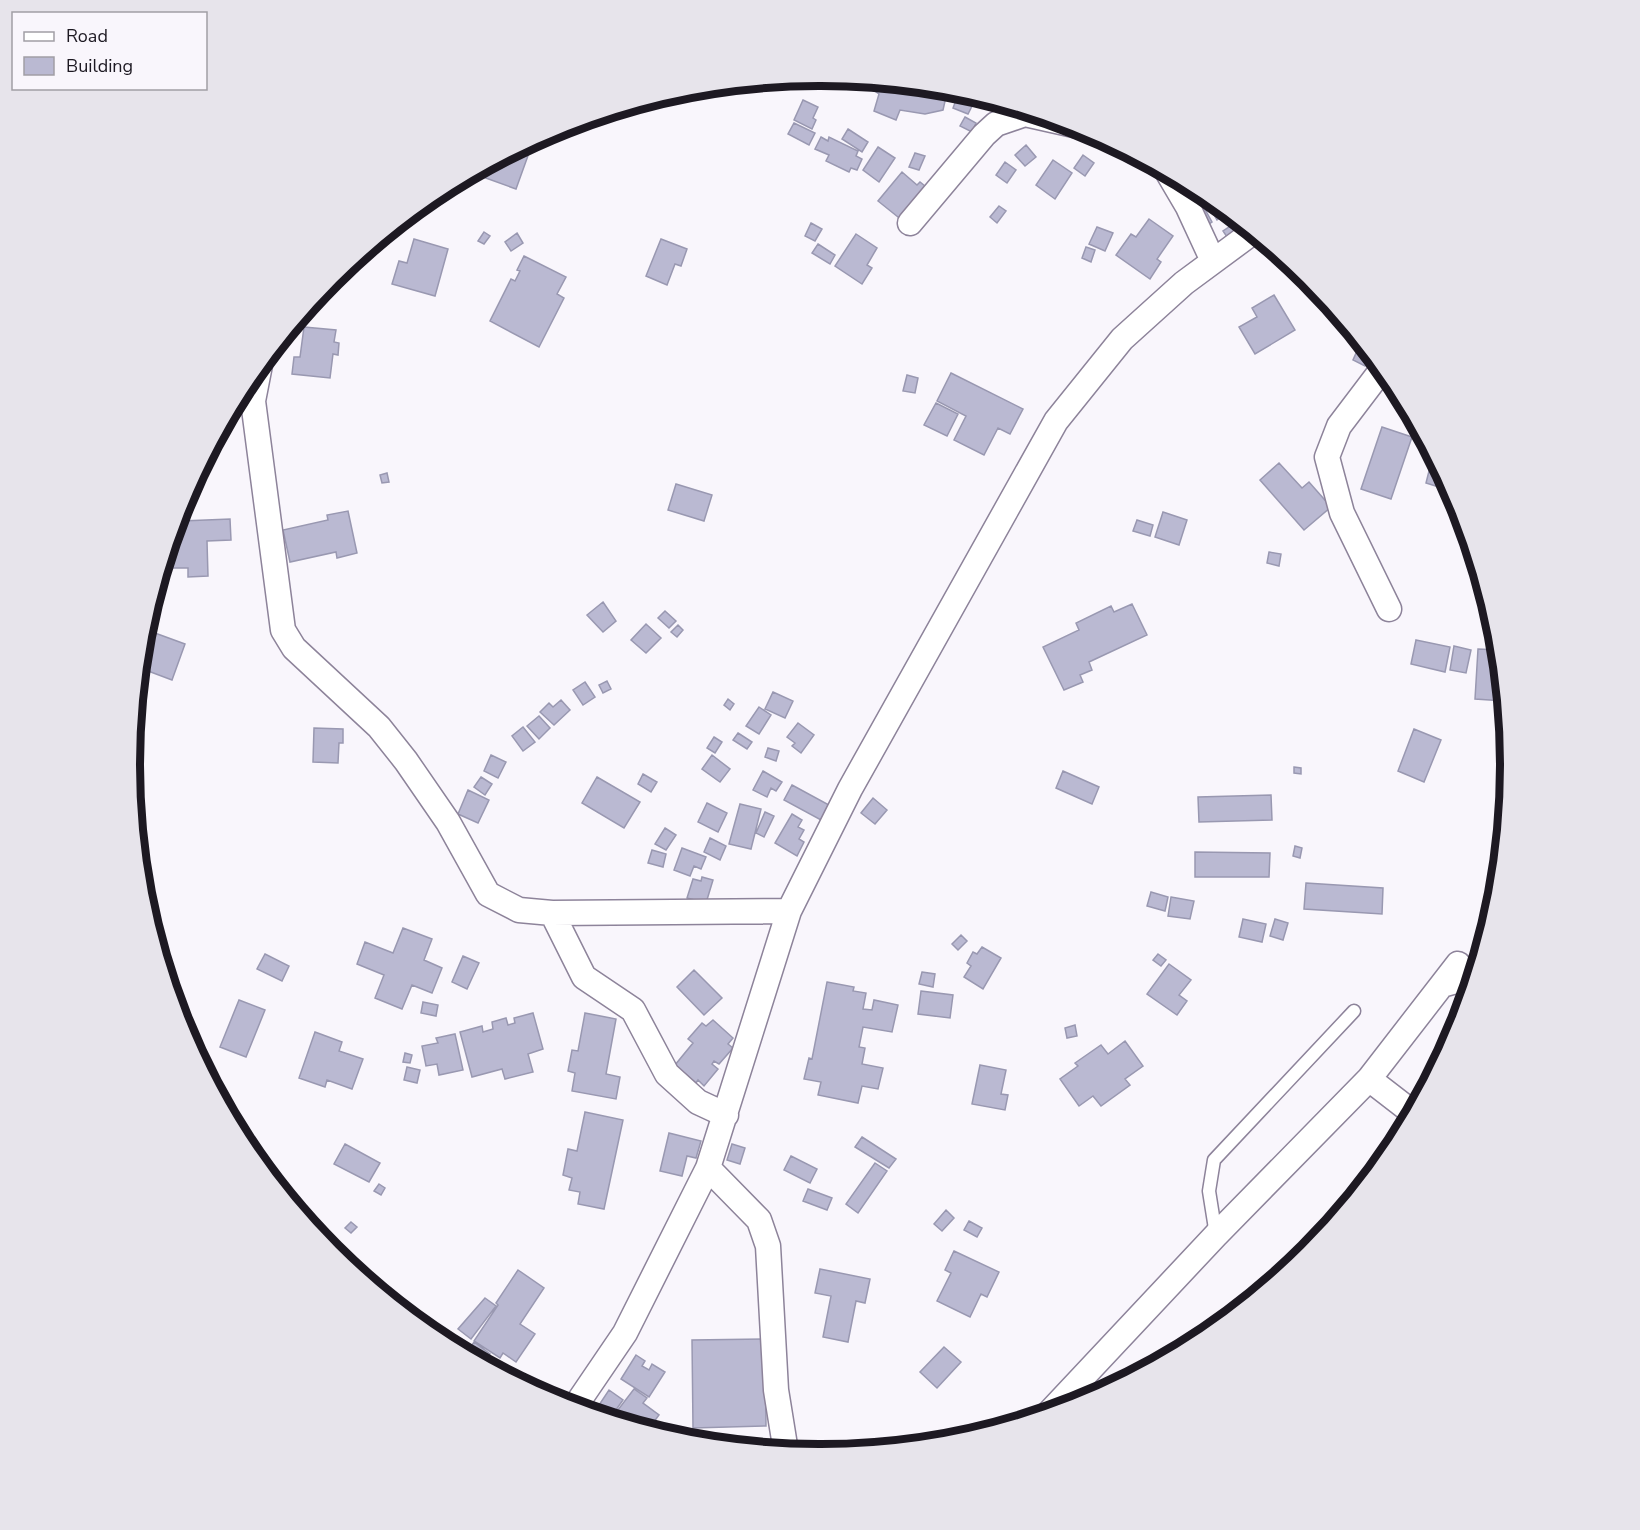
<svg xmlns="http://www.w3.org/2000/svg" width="1640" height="1530" font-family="'Nunito Sans',sans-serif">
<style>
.building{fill:#bab9d2;stroke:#9998b1;stroke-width:1.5}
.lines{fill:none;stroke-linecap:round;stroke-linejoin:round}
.service-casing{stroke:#8d839a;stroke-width:15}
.minor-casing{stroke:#8d839a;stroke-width:27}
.service{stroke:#fff;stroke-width:12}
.minor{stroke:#fff;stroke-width:24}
.rim{fill:none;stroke:#1d1922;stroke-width:8}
</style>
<rect width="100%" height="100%" fill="#f9f6fc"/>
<path class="building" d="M876,80l72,8 -5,22 -18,4 -25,-4 -4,10 -22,-9 5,-17 -6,-4z
M957,89l17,5 -1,4 -18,-6z
M958,95l16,7 -6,12 -15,-6z
M803,100l15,7 -5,11 3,2 -4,9 -18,-9z
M965,117l11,6 -4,9 -12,-6z
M794,123l21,10 -6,12 -21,-11z
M848,129l20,13 -6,10 -20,-13z
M821,137l7,4 1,-4 29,14 -2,5 6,3 -5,11 -6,-2 -2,4 -23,-11 3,-6 -14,-6z
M534,139l-18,50 -44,-16z
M1026,145l10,12 -11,9 -10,-11z
M878,147l17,11 -16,24 -16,-12z
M915,153l10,3 -6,14 -10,-3z
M1083,155l11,8 -9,13 -11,-8z
M1053,160l19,13 -17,26 -19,-14z
M1005,162l11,8 -9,13 -11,-8z
M902,172l15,13 3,-3 10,8 -27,31 -25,-20z
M1199,189l5,2 24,21 -11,8z
M1201,202l11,20 -6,4 -12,-20z
M999,206l7,5 -9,12 -7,-6z
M1149,219l24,17 -16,23 4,3 -11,17 -34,-24 15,-21 5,3z
M1238,221l8,13 -15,9 -8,-12z
M811,223l11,6 -7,12 -10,-5z
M1097,227l16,6 -8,18 -16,-7z
M484,232l6,4 -6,8 -6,-3z
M517,233l6,10 -12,8 -6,-9z
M856,234l21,14 -10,17 5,3 -10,16 -27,-18z
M414,239l34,10 -13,47 -43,-12 7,-23 8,2z
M661,239l26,10 -6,17 -6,-2 -8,21 -21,-9z
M818,244l17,11 -5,9 -18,-11z
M1086,247l9,3 -4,12 -9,-4z
M524,256l42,21 -9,17 7,4 -25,49 -49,-26 21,-42 4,2 5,-10 -3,-1z
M1274,295l21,35 -40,24 -16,-27 18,-10 -5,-9z
M304,327l32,3 -2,12 5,1 -1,12 -5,-1 -3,24 -38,-4 2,-17h6z
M1361,342l10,12 -6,12 -12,-6z
M951,373l72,36 -13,25 -12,-6 -14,27 -30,-15 12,-24 -29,-15z
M907,375l11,3 -3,15 -12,-2z
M936,403l22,11 -11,22 -23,-11z
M1382,427l30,10 -21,62 -30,-10z
M1433,455l11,21 -2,12 -16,-5z
M1279,463l23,25 7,-6 22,25 -27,23 -44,-50z
M387,473l2,9 -7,1 -2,-8z
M676,484l36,11 -8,26 -36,-11z
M348,511l9,42 -20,5 -1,-6 -46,10 -7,-32 45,-10 -1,-5z
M1163,512l24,8 -8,25 -24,-8z
M230,519l1,21 -24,1 1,35 -20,1v-9h-22v13h-8l15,-48 10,-1 -1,-11z
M1137,520l16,5 -3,11 -17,-5z
M1269,552l12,2 -2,12 -12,-3z
M603,602l13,19 -13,11 -16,-17z
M1132,604l15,31 -58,27 3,8 -12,5 3,7 -19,8 -21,-43 36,-17 -3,-7 35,-17 3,6z
M665,611l11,10 -7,7 -11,-10z
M646,624l15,14 -15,15 -15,-13z
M678,625l5,5 -6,7 -6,-5z
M144,629l41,15 -13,36 -32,-12z
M1416,640l34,7 -5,25 -34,-8z
M1454,646l17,4 -5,23 -16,-3z
M1478,649l21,1 5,51 -29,-2z
M607,681l4,8 -8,4 -4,-8z
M585,682l10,15 -12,8 -10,-15z
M773,692l20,9 -8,17 -20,-9z
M728,699l6,5 -4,6 -6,-5z
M561,700l9,10 -16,15 -14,-13 9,-9 4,4z
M759,707l12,8 -12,19 -13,-8z
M539,716l11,12 -11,11 -12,-13z
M798,723l16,12 -13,18 -9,-7 3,-3 -8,-6z
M523,727l12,15 -12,9 -11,-15z
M314,728l29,1v14h-4l-1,20 -25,-1z
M1414,729l27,11 -17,42 -26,-11z
M738,733l14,9 -5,7 -14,-9z
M714,737l8,5 -7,11 -8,-5z
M768,748l11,3 -3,10 -11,-4z
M491,755l15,7 -8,16 -14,-7z
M712,755l18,14 -10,13 -18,-13z
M1294,767l7,1v6l-7,-1z
M763,771l19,11 -6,9 -5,-3 -4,9 -14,-7z
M1063,771l36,16 -7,17 -36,-16z
M643,774l14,8 -6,10 -13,-8z
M481,777l11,7 -7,11 -11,-8z
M597,777l43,25 -16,26 -42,-25z
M792,785l37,20 -8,15 -37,-20z
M468,790l21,10 -11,23 -20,-9z
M1271,795l1,25 -73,2 -1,-25z
M873,798l14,12 -12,14 -14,-11z
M707,803l20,10 -9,19 -20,-10z
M740,804l21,5 -10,40 -22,-5z
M765,812l9,4 -10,21 -8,-4z
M792,814l10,6 -4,7 6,3 -5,9 5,3 -7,14 -22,-13z
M665,828l11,7 -10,15 -11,-6z
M710,838l16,8 -6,14 -16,-8z
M1295,846l7,2 -2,10 -7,-2z
M682,848l24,9 -5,12 -7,-3 -4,10 -16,-6z
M652,850l14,4 -3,13 -15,-4z
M1195,852l75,1 -1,24h-74z
M702,877l11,3 -7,23 -19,-5 6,-19 8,2z
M1306,883l77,5 -1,26 -78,-5z
M1151,892l17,5 -3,14 -18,-5z
M1171,897l23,4 -4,18 -22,-3z
M1243,919l23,5 -4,18 -23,-5z
M1275,919l13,4 -5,17 -13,-4z
M403,928l29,11 -8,21 18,8 -10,25 -20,-8 -10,24 -27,-11 9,-23 -27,-11 8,-22 28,11z
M961,935l6,6 -9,9 -6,-6z
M982,947l19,11 -18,31 -19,-12 7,-11 -4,-3 6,-11 4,2z
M265,954l24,12 -7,15 -25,-12z
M1158,954l8,6 -5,6 -8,-6z
M463,956l16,7 -12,26 -15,-7z
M1169,964l22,16 -12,15 8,6 -10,14 -30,-21z
M694,970l28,28 -18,17 -27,-28z
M922,972l13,2 -2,13 -14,-3z
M827,982l27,5 -1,4 13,2 -3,16 9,1 2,-10 24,5 -6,27 -29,-5 -4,20 6,1 -3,16 21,4 -5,21 -16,-3 -4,17 -40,-8 3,-13 -17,-3 5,-21 3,1z
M921,991l32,4 -3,23 -32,-4z
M239,1000l26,10 -19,47 -26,-10z
M423,1002l15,3 -2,11 -15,-3z
M533,1013l10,36 -15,5 5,18 -28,7 -3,-10 -30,8 -12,-45 22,-6 1,6 10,-3 -1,-7 14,-4 2,7 7,-2 -1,-5z
M585,1013l31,6 -10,55 14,3 -4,22 -44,-8 3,-18 -7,-2 4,-21 6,1z
M713,1020l20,18 -5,6 5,4 -14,16 -5,-3 -2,3 6,5 -14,17 -6,-6 -2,3 -21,-18 18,-22 -5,-4 14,-16 4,3z
M1075,1025l2,11 -10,2 -2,-10z
M315,1032l27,10 -3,9 24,8 -11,30 -25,-9 -2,7 -26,-9z
M455,1034l8,36 -24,5 -2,-11 -11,2 -4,-20 16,-3 -2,-5z
M1125,1041l18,25 -18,13 5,6 -29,21 -8,-10 -14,10 -19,-27 18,-13 -3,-3 26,-18 7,9z
M405,1053l7,2 -2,8 -7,-1z
M980,1065l26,5 -5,24 7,1 -3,15 -33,-6z
M407,1067l13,3 -3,13 -13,-3z
M585,1112l38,8 -19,89 -26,-5 2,-12 -11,-2 3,-12 -9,-3 5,-26 9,2z
M669,1133l32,8 -5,17 -9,-2 -5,20 -22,-5z
M862,1137l34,22 -7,9 -34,-21z
M345,1144l35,19 -11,19 -35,-18z
M732,1144l13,4 -5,16 -13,-4z
M791,1156l26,13 -7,14 -26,-13z
M875,1163l12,8 -29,42 -12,-9z
M379,1184l6,4 -4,7 -7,-4z
M808,1189l24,9 -5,12 -24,-9z
M946,1210l8,8 -12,13 -8,-7z
M969,1221l13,7 -5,9 -13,-7z
M351,1222l6,5 -6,6 -6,-5z
M954,1251l45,21 -12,25 -6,-3 -11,23 -33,-16 14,-28 -6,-3z
M820,1269l50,10 -5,24 -9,-2 -8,41 -25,-5 8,-41 -16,-3z
M518,1270l26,18 -24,36 15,10 -19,28 -13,-9 -3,5 -26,-17 24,-36 -2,-2z
M485,1298l11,8 -25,33 -13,-10z
M765,1339l1,87 -73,2 -1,-88z
M474,1342l16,12 -6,10 -18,-10z
M944,1347l17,15 -24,26 -17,-16z
M636,1355l9,6 -3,5 7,4 3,-6 13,8 -16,25 -28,-18z
M634,1389l13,9 -4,5 16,12 -11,15 -22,-6 -12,-9z
M609,1390l14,10 -10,14 -14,-9z
M656,1421l24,19 -31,-9z"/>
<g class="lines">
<g class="service-casing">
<path id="service" d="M1216,1235l-7,-44 5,-31 140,-149"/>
</g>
<g class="minor-casing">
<path id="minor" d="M1168,173l20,34 25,54
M910,223l74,-88 12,-11 29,-10 58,13
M260,365l-7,36 30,229 11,18 85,79 27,34 42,61 40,72 31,16 33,3 237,-2
M1383,368l-44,58 -12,31 15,56 47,96
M552,913l32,64 49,33 34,64 31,28 28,13
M1442,985l32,-9
M1369,1079l44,34
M708,1168l51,52 9,26 8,144 10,62
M574,1408l51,-75 83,-165 81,-257 61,-122 206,-368 66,-82 62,-56 69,-51
M1049,1413l167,-178 153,-156 89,-115"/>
</g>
<use href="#service" class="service"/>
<use href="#minor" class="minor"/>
</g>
<path d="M0 0H1640V1530H0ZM819 86H821A679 679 0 0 1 1500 765V765A679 679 0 0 1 821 1444H819A679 679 0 0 1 140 765V765A679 679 0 0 1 819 86Z" fill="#e7e4eb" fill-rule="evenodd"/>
<path class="rim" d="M819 86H821A679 679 0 0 1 1500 765V765A679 679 0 0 1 821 1444H819A679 679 0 0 1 140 765V765A679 679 0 0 1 819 86Z"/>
<rect x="12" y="12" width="195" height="78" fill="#f9f6fc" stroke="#a19ea5" stroke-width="1.5"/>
<rect x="24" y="32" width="30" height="9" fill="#ffffff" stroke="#a19ea5" stroke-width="1.5"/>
<text x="66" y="42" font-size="18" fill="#1d1922">Road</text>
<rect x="24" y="57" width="30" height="18" fill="#bab9d2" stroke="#a19ea5" stroke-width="1.5"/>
<text x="66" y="72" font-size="18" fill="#1d1922">Building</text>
</svg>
